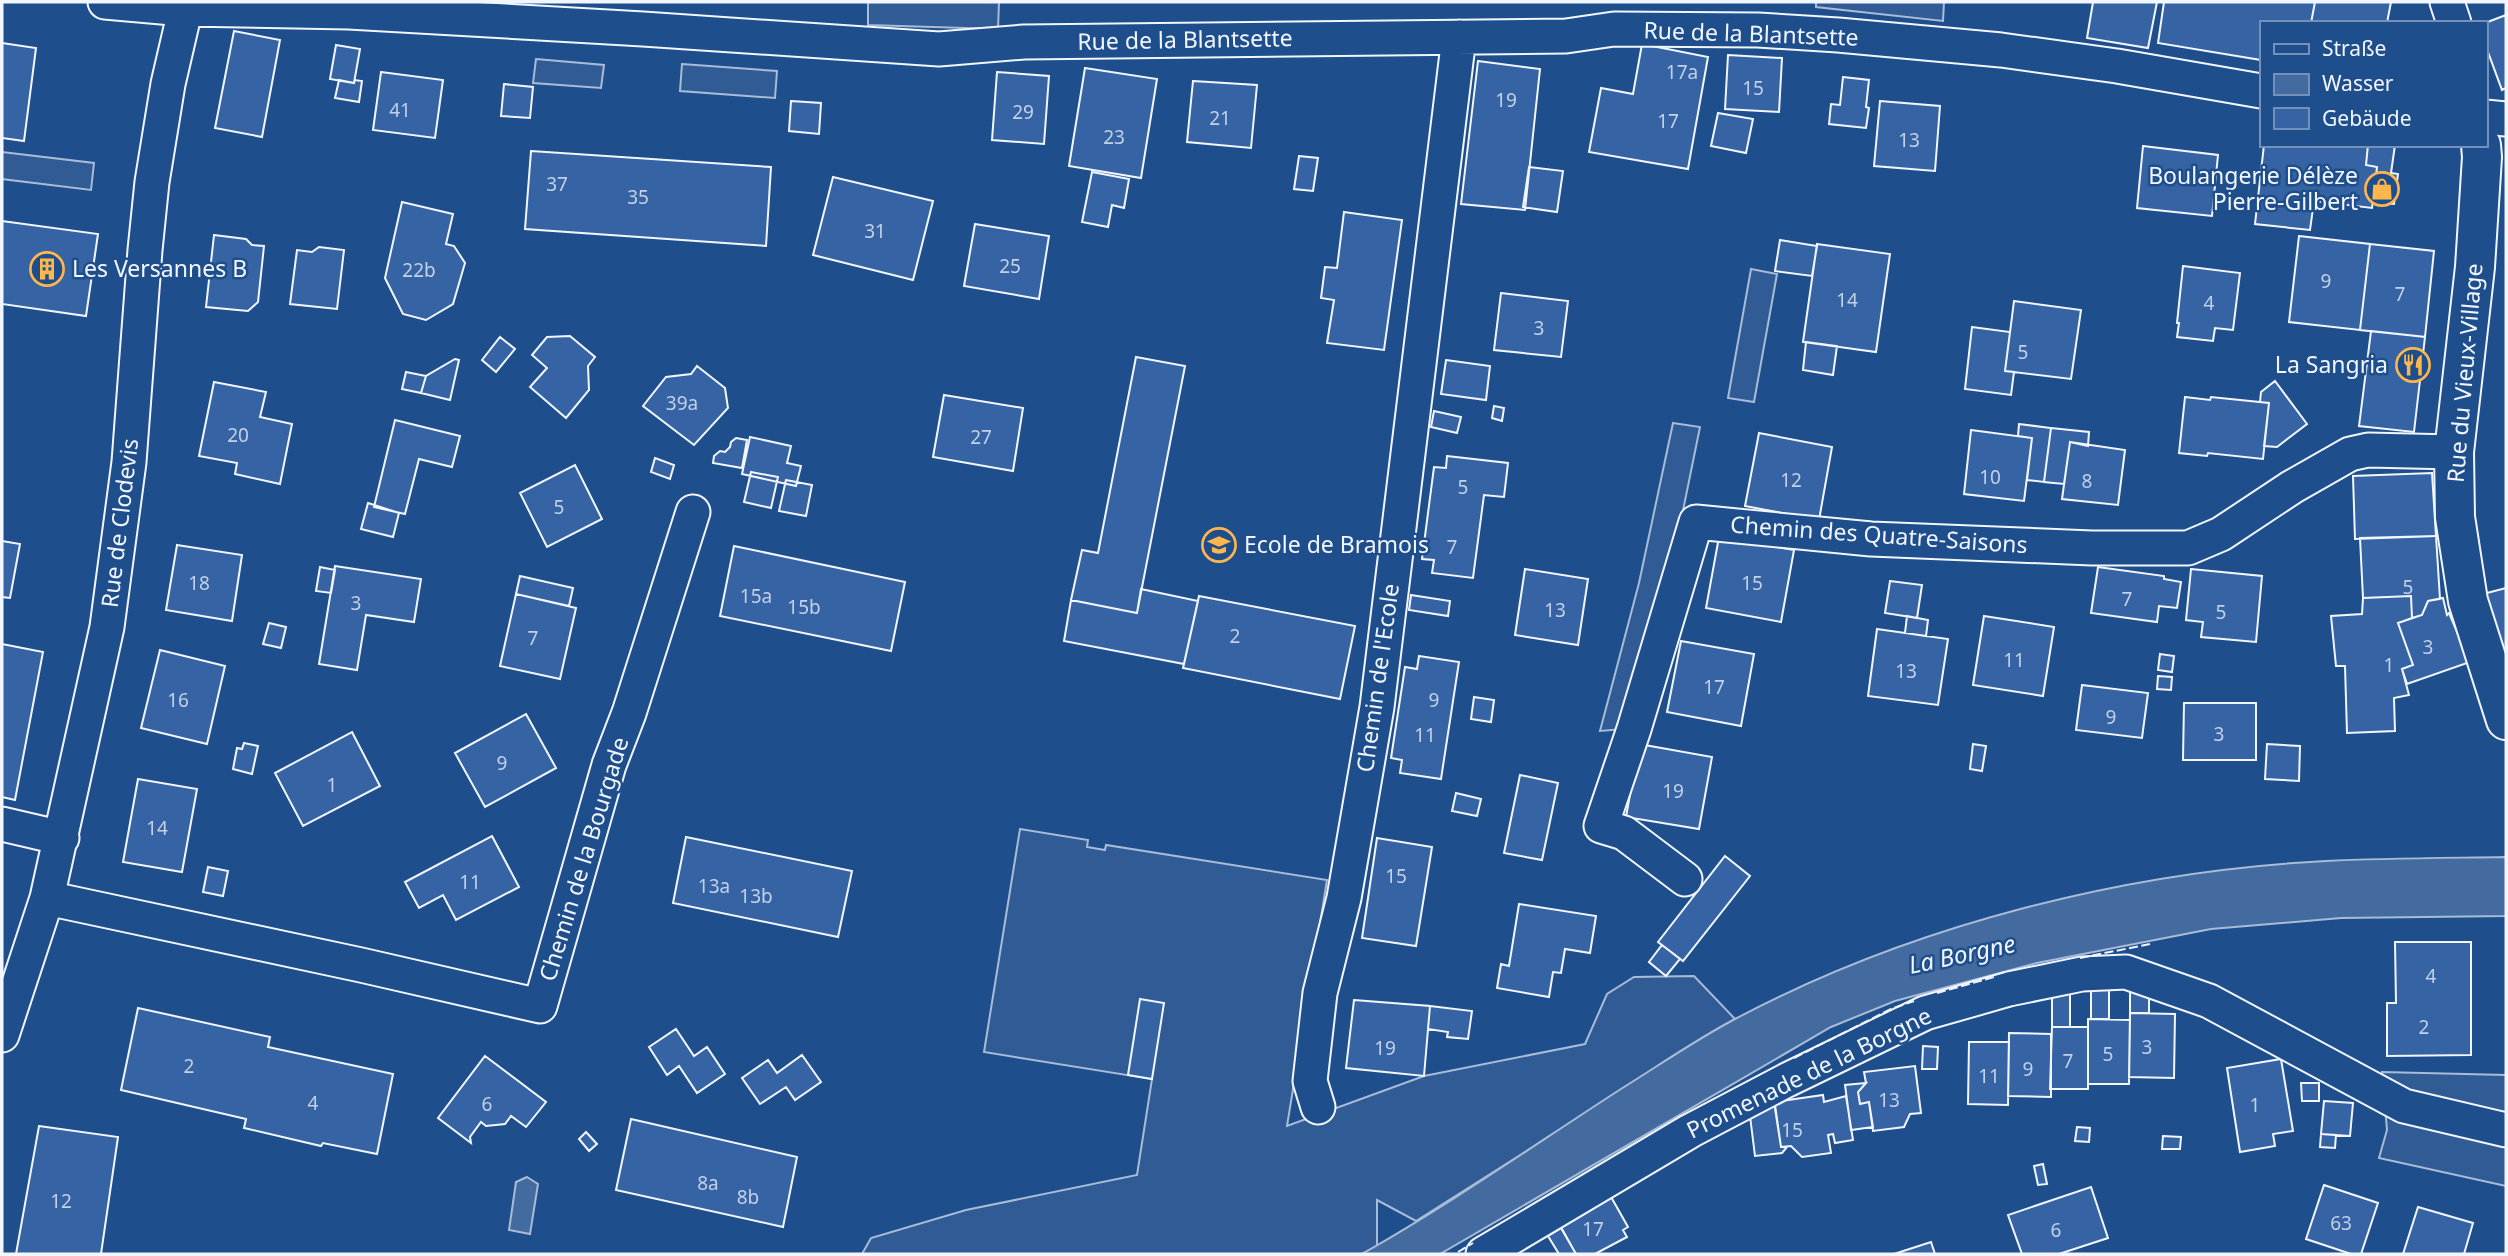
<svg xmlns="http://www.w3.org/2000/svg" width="2508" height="1256" font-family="'Noto Sans',sans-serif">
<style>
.built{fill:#305b95;stroke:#a8bbd7;stroke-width:2}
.water{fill:#446ba0;stroke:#a8bbd7;stroke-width:2}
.building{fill:#3563a3;stroke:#f2f6ff;stroke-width:2}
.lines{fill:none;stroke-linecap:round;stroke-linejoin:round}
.minor-casing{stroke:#f2f6ff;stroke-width:37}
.tertiary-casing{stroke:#f2f6ff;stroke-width:42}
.minor{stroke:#1f4e8c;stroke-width:33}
.tertiary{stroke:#1f4e8c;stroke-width:38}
.fence{stroke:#f2f6ff;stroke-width:2;stroke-dasharray:9 3.5;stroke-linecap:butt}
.labels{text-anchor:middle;stroke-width:5;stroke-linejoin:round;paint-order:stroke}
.number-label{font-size:19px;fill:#c3d1e8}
.street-label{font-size:23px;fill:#f2f6ff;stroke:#1f4e8c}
.poi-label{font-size:23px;fill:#f2f6ff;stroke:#1f4e8c;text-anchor:end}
.water-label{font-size:24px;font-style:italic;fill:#f2f6ff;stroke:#1f4e8c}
</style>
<rect width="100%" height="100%" fill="#1f4e8c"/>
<path class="built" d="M868,2h131l-1,27 -130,-4z
M1816,2h128l-1,19 -127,-14z
M536,59l68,6 -3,23 -68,-5z
M682,64l95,7 -2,27 -95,-7z
M2,152l92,11 -3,27 -89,-11z
M1751,269l26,5 -23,128 -26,-4z
M1673,423l27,4 -33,162 -43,140 -24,2 39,-148z
M1020,829l68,11 -1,7 18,3 1,-5 221,35 -40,246 137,-50 161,-32 22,-50 27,-17 60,-1 41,43 -319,202 -39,-21v46l-15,8h-500l9,-16 95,-28 171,-35 15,-96 -168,-27z
M2382,1072l124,3v111l-127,-28 8,-28z"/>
<path class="water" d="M2506,857v59l-165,2 -130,11 -174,34 -142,38 -64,26 -391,227h-78c90,-51 175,-111 262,-167 37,-23 73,-48 111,-68 177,-94 392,-148 591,-158 60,-3 120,-3 180,-4z
M527,1177l11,7 -8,50 -21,-4 7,-48z"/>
<path class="building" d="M2093,2h64l-9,46 -61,-10z
M2164,2h151l-4,21h-50v37l-103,-17z
M2315,2h76l-4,21h-76z
M2506,15v73l-4,2 -17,-46v-21z
M234,31l46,9 -18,97 -47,-9z
M2,43l34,5 -12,93 -22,-3z
M1642,44l66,13 -20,112 -99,-17 12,-64 32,6z
M336,45l24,4 -6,34 -24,-4z
M1728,55l54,3 -3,54 -54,-3z
M1478,61l62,8 -15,141 -64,-6z
M1085,68l72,11 -16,99 -72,-12z
M381,72l62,8 -8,58 -62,-8z
M997,72l52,4 -5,68 -52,-4z
M1843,77l26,3 -3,27 3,1 -3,20 -37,-4 2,-20 9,1z
M339,80l15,3 1,-3 7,1 -3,21 -24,-4z
M1193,81l64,4 -6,63 -64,-6z
M504,84l29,3 -3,31 -29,-2z
M791,101l30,2 -2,31 -30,-3z
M1880,101l60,5 -5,65 -61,-5z
M1718,113l35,6 -7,34 -35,-7z
M2264,145h104l-2,20 11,2 -5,41 -58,-7 -4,29 -55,-6z
M2368,145h27l-4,28 7,1 -4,30 -21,-2 4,-35 -11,-2z
M2143,146l75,9 -6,61 -75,-8z
M531,151l240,16 -5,79 -241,-17z
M1299,156l19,2 -5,33 -19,-2z
M1529,167l34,4 -6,41 -34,-5z
M1092,172l37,7 -5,29 -12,-3 -4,22 -26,-5z
M833,177l100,24 -20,79 -100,-25z
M402,202l51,12 -7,30 8,2 11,17 -12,41 -27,16 -23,-6 -18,-36z
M1344,212l58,8 -18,130 -57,-7 7,-43 -13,-2 4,-31 12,1z
M2,221l96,13 -12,82 -84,-12z
M975,224l74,12 -10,63 -75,-13z
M214,235l32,4 6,6 12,1 -6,56 -10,9 -42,-4z
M2299,236l71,8 -10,86 -71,-8z
M1780,240l37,6 -5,30 -37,-5z
M1817,244l73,10 -14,98 -73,-10z
M2370,244l64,7 -9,86 -65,-7z
M319,247l25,3 -7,59 -47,-5 7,-54 15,2z
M2183,266l57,7 -7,57 -18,-2 -2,13 -36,-4 2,-14h-2z
M1501,293l67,8 -7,56 -67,-7z
M2014,301l67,9 -10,69 -66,-8z
M1972,327l38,5 -5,39 9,1 -3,23 -46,-6z
M2371,331l54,6 -11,95 -55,-6z
M570,336l25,21 -7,9 1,24 -23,28 -36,-31 17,-19 -15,-13 15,-18z
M500,337l15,12 -19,23 -14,-12z
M1806,342l31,4 -4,29 -30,-5z
M1136,357l49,9 -48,247 -66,-13 11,-50 16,3z
M455,359l4,1 -9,40 -29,-7 5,-17z
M1446,360l44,6 -4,34 -45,-6z
M697,366l28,22 3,20 -34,37 -51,-39 23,-29 25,-3z
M406,372l20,4 -5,17 -19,-4z
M2275,381l32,43 -30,23 -13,-1 5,-43 -9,-1 1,-10z
M214,382l52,10 -6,25 32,7 -12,60 -45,-10 2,-11 -38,-7z
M944,395l79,13 -10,63 -80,-14z
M2185,397l25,3 1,-3 58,6 -6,56 -55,-6 -1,3 -28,-3z
M1494,406l10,2 -2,13 -10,-3z
M1434,411l27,6 -4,16 -26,-6z
M395,420l65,16 -8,31 -33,-8 -14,55 -31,-7z
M2019,424l32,4 -7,54 -17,-2 5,-42 -14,-2z
M2051,428l38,4 -1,14 -18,-4 -6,42 -20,-2z
M1971,430l61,8 -8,63 -60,-7z
M1759,433l73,14 -13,73 -74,-14z
M750,437l41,9 -4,17 14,3 -5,20 -54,-12z
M736,438l11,2 -5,28 -29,-5 1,-7 6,-5 5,1 5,-5 1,-5z
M2070,442l55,8 -7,55 -56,-6z
M1447,456l61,7 -4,34 -20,-2 -11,83 -41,-5 2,-13 -12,-1 12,-92 12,1z
M655,458l19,7 -4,14 -19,-7z
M575,465l27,54 -55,28 -27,-54z
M751,472l27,5 -7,31 -27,-6z
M2432,473l4,63 -81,3 -2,-63z
M786,480l26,5 -6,31 -27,-5z
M368,503l31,10 -6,24 -32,-8z
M2436,536l4,63 -12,2 -6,14 -10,3 -1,-22 -48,2 -3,-60z
M1719,537l75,13 -13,72 -75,-14z
M2,541l18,3 -10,54 -8,-1z
M177,545l65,10 -10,66 -66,-11z
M734,546l171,36 -14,69 -171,-35z
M335,566l86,13 -7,43 -48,-7 -9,55 -38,-6z
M320,567l15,3 -4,23 -15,-2z
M2098,567l66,9v3l17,3 -4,26 -18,-2 -2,16 -66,-9z
M1525,569l63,10 -10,66 -63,-10z
M2191,569l71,7 -6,66 -55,-5 2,-15 -17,-2z
M520,576l53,12 -4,18 -53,-12z
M1890,581l32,4 -5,33 -32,-5z
M2506,588v93l-23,-87z
M1141,589l57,12 -14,63 -120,-23 7,-41 66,13z
M516,594l60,14 -16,71 -60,-13z
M1411,595l39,6 -2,15 -39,-6z
M1199,596l156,30 -15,73 -157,-31z
M2411,596l1,22 -14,5 15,42 -11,4 7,26 -15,3 1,33 -48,2 -2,-67h-9l-5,-50 31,-2 1,-16z
M2443,598l4,17 2,-2 21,49 -63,22 -5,-15 11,-4 -15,-42 24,-8 6,-14z
M1907,616l21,4 -2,16 -21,-3z
M1984,616l70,11 -11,69 -70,-11z
M269,623l17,4 -5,21 -18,-4z
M1877,629l71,10 -10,66 -70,-9z
M1681,641l73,13 -13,72 -74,-14z
M2,644l41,8 -28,148 -13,-3z
M160,650l65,16 -18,78 -66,-16z
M2160,654l14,2 -2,16 -14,-2z
M1419,656l40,6 -18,117 -41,-6 2,-13 -11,-2 14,-91 12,2z
M2158,676l14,1 -1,13 -14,-1z
M2082,685l66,8 -6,45 -66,-8z
M1474,697l20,3 -3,22 -20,-3z
M2184,703h72v57h-73z
M526,714l30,54 -71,39 -30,-54z
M352,732l28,54 -77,40 -28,-53z
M244,743l14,3 -6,28 -19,-5 4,-21 5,1z
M1639,744l73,13 -13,72 -73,-12z
M1973,744l13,2 -4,25 -12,-2z
M2267,744l33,2 -1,35 -34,-2z
M1520,775l38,8 -16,77 -38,-7z
M138,779l59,10 -15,83 -59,-10z
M1456,793l25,6 -4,17 -25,-5z
M492,836l27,51 -63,33 -13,-25 -24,13 -14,-26z
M686,837l166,34 -14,66 -165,-34z
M1377,838l55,9 -16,99 -54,-8z
M1725,856l25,20 -67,85 -25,-19z
M208,867l20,4 -5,25 -20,-4z
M1519,904l77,12 -6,37 -25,-4 -4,24 -8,-1 -4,25 -52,-9 4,-24 8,2z
M2395,942h76v113l-84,1v-53h9z
M1662,945l18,14 -14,17 -17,-14z
M2091,986h18v33h-18z
M2130,987l19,2v24h-19z
M2052,993l18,1v33h-18z
M1140,999l24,4 -12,76 -24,-4z
M1354,1000l76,6 -6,70 -78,-8z
M1430,1006l42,5 -4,28 -21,-2 1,-5 -20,-3z
M138,1008l132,29 -2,10 125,27 -16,80 -54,-11 -2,3 -77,-18 2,-9 -125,-29z
M2130,1013l45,1 -1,64 -45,-1z
M2088,1019l42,1 -1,64h-41z
M2052,1027h36v62h-38z
M676,1029l18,27 13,-9 18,27 -28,19 -18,-27 -12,9 -18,-28z
M2009,1033l42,1v63l-43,-1z
M1969,1042h40l-1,63 -40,-1z
M1923,1046l15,1 -1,22h-15z
M802,1055l19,27 -26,18 -9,-13 -26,17 -18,-26 26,-18 9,13z
M485,1056l61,46 -20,25 -15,-11 -6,8 -19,2 -5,-4 -11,15 1,6 -33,-25z
M2281,1059l12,72 -20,3 2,12 -35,6 -13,-84z
M1915,1066l6,47 -11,1 -6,13 -31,4 -4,-29 -9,2 -2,-12 8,-9 -2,-11z
M1866,1083l-8,9 2,12 9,-2 4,25 -22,3 -6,-45z
M2301,1083h18v18h-17z
M1823,1095l1,7 22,-6 7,44 -18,3 -2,-9 -5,1 3,18 -29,4 -11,-11 -10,1 -7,-45z
M2324,1101l29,2 -3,33 -29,-2z
M1775,1105l6,42h6l-5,6 -27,3 -6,-48z
M631,1119l166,38 -14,70 -167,-37z
M39,1126l79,11 -17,117h-85z
M2077,1127l13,1 -1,14 -14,-1z
M586,1132l11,12 -8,7 -10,-12z
M2321,1134l15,1 -1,13 -15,-1z
M2163,1136l18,1 -1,12h-18z
M2043,1164l4,20 -9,1 -4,-19z
M2324,1185l54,18 -17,51h-10l-45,-15z
M2091,1187l17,51 -49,16h-37l-14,-39z
M1606,1188l22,39 -5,3 4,7 -32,17h-19l-19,-34z
M2418,1207l55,16 -9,31h-61z
M1561,1228l15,26h-17l-11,-18z
M1931,1242l4,12h-41z"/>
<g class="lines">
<g class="minor-casing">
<path id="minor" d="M105,2l79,7 165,3 294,17 296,20 85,-7 542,-6 48,-7 144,1 80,5 163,15 116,16 144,25
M2447,2l7,21
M2485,117l21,2
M2,824l60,14
M1685,879l-61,-46 -23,-7 33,-97 62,-207 175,17 221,9h96l33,-14 71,-47 58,-33 18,-4 86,2
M47,898l314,67 179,41 69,-241 20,-52 64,-201
M2,1035l45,-137 60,-271 22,-165 16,-212 7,-68 16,-98 19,-82
M1318,1107l-8,-26 10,-88 24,-95 33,-191 82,-670
M1483,1254l207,-123 97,-51 138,-67 84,-24 73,-15 44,-2 83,29 195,105 102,24"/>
</g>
<g class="tertiary-casing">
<path id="tertiary" d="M2481,145l1,12 -7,110 -21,185 1,65 13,84 38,119"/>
</g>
<use href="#minor" class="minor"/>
<use href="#tertiary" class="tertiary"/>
<path class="fence" d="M2080,958l70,-14
M1937,993l57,-16
M1794,1058l97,-49 23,-8
M1458,1252l15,-9"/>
</g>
<defs>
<g id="shop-ring" transform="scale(1.75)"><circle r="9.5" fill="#1f4e8c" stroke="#ffb74d" stroke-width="1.5"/><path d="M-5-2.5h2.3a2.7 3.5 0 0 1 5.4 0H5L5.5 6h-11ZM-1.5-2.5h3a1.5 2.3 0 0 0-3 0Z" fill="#ffb74d"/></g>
<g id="building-ring" transform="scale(1.75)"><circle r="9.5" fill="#1f4e8c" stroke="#ffb74d" stroke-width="1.5"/><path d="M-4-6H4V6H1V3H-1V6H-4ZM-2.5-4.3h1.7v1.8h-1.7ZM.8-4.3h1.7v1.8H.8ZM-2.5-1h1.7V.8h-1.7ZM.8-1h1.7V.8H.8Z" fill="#ffb74d"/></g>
<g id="restaurant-ring" transform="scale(1.75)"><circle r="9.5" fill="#1f4e8c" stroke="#ffb74d" stroke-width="1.5"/><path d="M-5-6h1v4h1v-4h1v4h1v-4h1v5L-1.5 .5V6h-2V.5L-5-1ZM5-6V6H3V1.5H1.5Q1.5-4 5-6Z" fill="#ffb74d"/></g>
<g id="school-ring" transform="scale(1.75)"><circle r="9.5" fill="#1f4e8c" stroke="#ffb74d" stroke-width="1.5"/><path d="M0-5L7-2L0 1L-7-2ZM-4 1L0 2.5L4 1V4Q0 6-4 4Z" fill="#ffb74d"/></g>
</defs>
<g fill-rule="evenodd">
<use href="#shop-ring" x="2382" y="189"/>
<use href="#building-ring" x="47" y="269"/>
<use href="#restaurant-ring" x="2413" y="365"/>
<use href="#school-ring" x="1219" y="545"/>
</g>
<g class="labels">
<g class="number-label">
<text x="1682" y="79">17a</text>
<text x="1753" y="95">15</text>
<text x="1506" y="107">19</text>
<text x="400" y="117">41</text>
<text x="1023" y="119">29</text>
<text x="1220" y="125">21</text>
<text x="1668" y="128">17</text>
<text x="1114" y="144">23</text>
<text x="1909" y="147">13</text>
<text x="557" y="191">37</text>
<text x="638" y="204">35</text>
<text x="875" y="238">31</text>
<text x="1010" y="273">25</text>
<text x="419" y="277">22b</text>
<text x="2326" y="288">9</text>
<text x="2400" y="301">7</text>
<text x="1847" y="307">14</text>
<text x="2209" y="310">4</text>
<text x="1539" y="335">3</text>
<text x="2023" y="359">5</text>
<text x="682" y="410">39a</text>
<text x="238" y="442">20</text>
<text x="981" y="444">27</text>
<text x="1990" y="484">10</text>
<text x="1791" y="487">12</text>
<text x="2087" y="488">8</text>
<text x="1463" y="494">5</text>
<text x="559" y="514">5</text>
<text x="1452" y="554">7</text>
<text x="199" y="590">18</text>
<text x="1752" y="590">15</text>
<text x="2408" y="594">5</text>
<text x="756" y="603">15a</text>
<text x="2127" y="606">7</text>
<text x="356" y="610">3</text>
<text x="804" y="614">15b</text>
<text x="1555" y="617">13</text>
<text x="2221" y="619">5</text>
<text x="1235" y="643">2</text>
<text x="533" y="645">7</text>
<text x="2428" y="654">3</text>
<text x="2014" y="667">11</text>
<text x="2389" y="672">1</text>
<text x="1906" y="678">13</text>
<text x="1714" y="694">17</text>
<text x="178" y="707">16</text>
<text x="1434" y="707">9</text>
<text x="2111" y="724">9</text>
<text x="2219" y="741">3</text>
<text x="1425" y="742">11</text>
<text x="502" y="770">9</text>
<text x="332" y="792">1</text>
<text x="1673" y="798">19</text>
<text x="157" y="835">14</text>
<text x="1396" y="883">15</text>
<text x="470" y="889">11</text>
<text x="714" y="893">13a</text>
<text x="756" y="903">13b</text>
<text x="2431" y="983">4</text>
<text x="2424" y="1034">2</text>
<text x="2147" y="1054">3</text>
<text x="1385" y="1055">19</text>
<text x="2108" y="1061">5</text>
<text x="2068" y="1068">7</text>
<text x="189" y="1073">2</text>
<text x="2028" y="1076">9</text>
<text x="1989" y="1083">11</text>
<text x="1889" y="1107">13</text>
<text x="313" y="1110">4</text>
<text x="487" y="1111">6</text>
<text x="2255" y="1112">1</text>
<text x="1792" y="1137">15</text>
<text x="708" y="1190">8a</text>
<text x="748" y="1204">8b</text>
<text x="61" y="1208">12</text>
<text x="2341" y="1230">63</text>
<text x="1593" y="1236">17</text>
<text x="2056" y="1237">6</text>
</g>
<g class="street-label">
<text transform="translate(1751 34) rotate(2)" y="8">Rue de la Blantsette</text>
<text transform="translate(1185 40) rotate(-1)" y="8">Rue de la Blantsette</text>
<text transform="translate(2465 373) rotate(-85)" y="8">Rue du Vieux-Village</text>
<text transform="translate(120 523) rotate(-83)" y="8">Rue de Clodevis</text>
<text transform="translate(1879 535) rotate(4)" y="8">Chemin des Quatre-Saisons</text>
<text transform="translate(1378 678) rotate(-82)" y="8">Chemin de l'Ecole</text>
<text transform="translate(584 859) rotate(-73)" y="8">Chemin de la Bourgade</text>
<text transform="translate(1809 1073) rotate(-26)" y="8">Promenade de la Borgne</text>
</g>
<g class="poi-label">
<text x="2358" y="184">Boulangerie Délèze<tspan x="2358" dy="26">Pierre-Gilbert</tspan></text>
<text x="72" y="277" text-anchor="start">Les Versannes B</text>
<text x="2388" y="373">La Sangria</text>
<text x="1244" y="553" text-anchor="start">Ecole de Bramois</text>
</g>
<g class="water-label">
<text transform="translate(1962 955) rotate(-12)" y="8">La Borgne</text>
</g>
</g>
<rect width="2508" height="1256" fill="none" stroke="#f2f6ff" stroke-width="7"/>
<rect x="2260" y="21" width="228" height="126" fill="#1f4e8c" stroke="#7391ba" stroke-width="2"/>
<rect x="2274" y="44" width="35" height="10" fill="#1f4e8c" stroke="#7391ba" stroke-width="2"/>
<text x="2322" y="56" font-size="21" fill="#f2f6ff">Straße</text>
<rect x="2274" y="74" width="35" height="21" fill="#446ba0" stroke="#7391ba" stroke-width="2"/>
<text x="2322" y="91" font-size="21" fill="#f2f6ff">Wasser</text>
<rect x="2274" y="108" width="35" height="21" fill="#3563a3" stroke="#7391ba" stroke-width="2"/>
<text x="2322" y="126" font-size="21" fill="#f2f6ff">Gebäude</text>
</svg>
